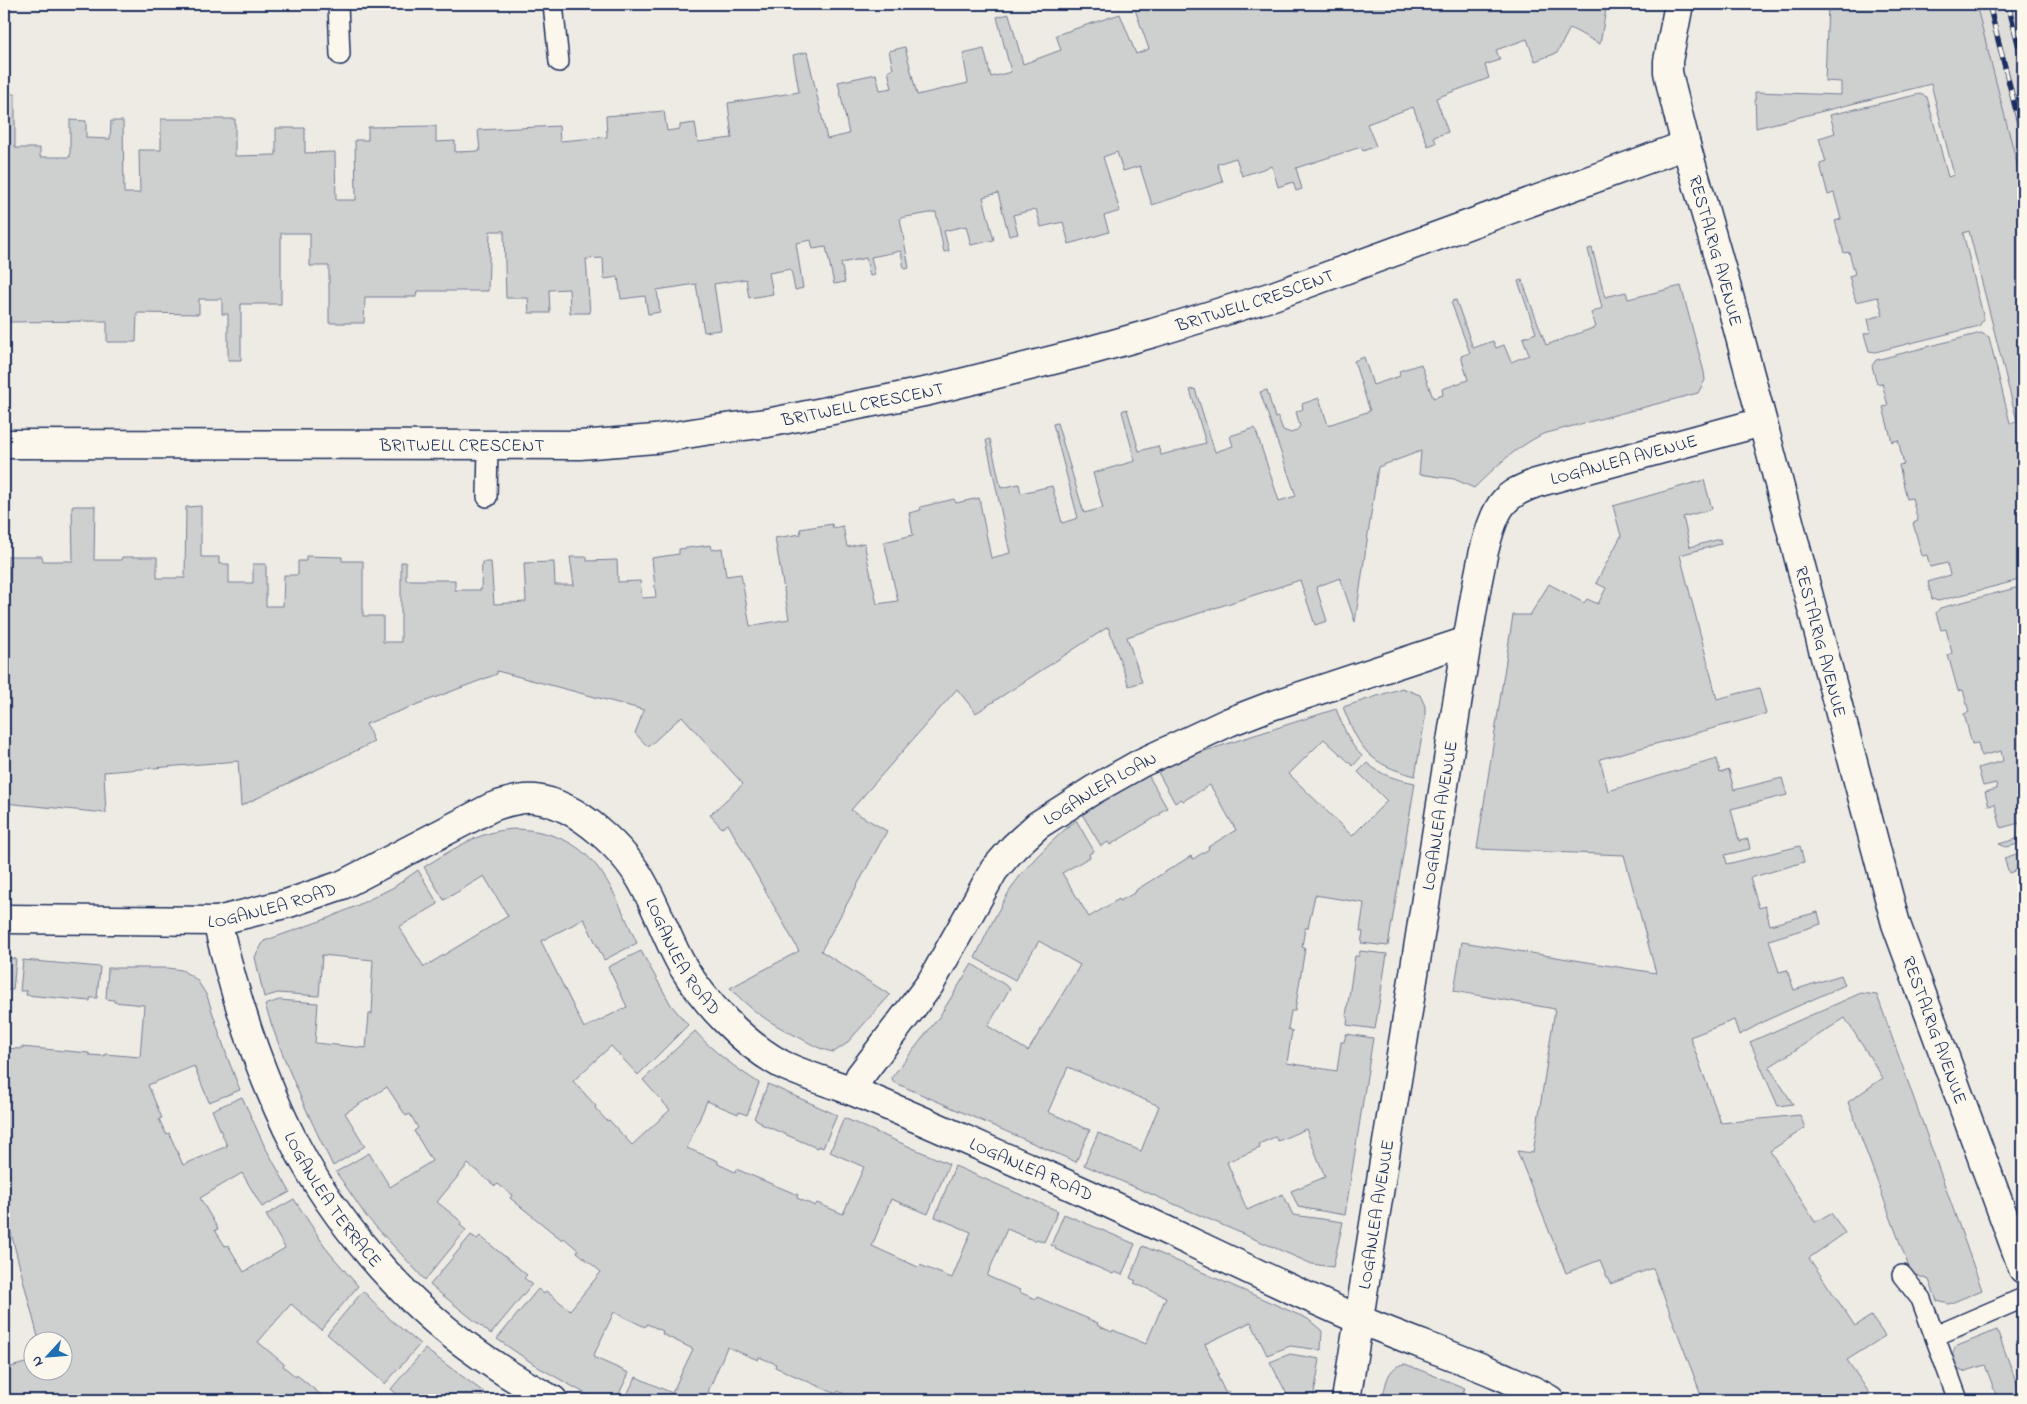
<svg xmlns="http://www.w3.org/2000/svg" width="2027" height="1404" font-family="'Indie Flower',sans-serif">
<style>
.built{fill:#deddda}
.green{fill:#cecfcf;stroke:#747f96}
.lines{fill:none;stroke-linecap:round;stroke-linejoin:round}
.lane-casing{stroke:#1b2f5e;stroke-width:22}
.street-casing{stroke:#1b2f5e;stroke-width:31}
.lane{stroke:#fbf7ec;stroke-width:19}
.street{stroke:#fbf7ec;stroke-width:28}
.rail-casing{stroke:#1b2f5e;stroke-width:5.5}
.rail{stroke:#fbf7ec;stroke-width:4;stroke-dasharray:11;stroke-linecap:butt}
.labels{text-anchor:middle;stroke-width:4;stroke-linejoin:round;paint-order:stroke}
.street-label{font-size:18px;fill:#1b2f5e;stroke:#fbf7ec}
</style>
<rect width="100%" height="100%" fill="#eeebe4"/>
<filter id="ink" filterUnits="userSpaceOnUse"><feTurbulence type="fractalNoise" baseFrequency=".02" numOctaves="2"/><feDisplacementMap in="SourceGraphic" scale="10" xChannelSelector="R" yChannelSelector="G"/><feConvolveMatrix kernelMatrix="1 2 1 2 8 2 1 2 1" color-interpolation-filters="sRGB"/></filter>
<g filter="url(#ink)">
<path class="built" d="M1910,4h113v443l-54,-216z"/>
<path class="green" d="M1133,4h17l3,5 15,-5h439l-7,40 -30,-16 -13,25 -22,8 -8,-22 -31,11 4,10 -15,5 4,13 -53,20 12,34 -14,5 2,6 -8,3 -15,-39 -46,17 9,22 -13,5 -2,-4 -65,21 6,21 -6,2 -3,-9 -15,5 -6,-21 -30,10 -6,-18 -19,6 6,18 -71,23 -12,-39 -17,5 -6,-19 -14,5 17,54 -16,5 5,16 -40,12 -6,-22 -22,5 -5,-18 -23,6 5,19 -9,2 -11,-43 -15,4 11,43 -23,5 -5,-19 -22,5 5,20 -5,1 -8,-40 -36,6 9,50 -5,1 -3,-18 -30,6 4,18 -5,1 -4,-18 -25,5 4,19 -11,2 -8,-37 -13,2 -2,-9 -15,3 7,45 -8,2 -4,-21 -22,4 4,21 -24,4 -3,-19 -32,5 7,46 -17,2 -8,-48 -39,6 3,22 -12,2 -3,-18 -24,3 -3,-22 -14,2 -1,-21 -17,1 4,54h-20l-1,-24 -20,1 1,23h-21l-1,-15h-22l-2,-67h-14l-2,60h-71l-1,6h-51l-1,26h-35v-57h-19v-33h-29v71h-40v56h-13v-46h-6v-15h-23v15l-62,-1 -1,29h-29v-21l-103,1v-228h11v54h25v9h30v-37l16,1v17l24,1 1,-18h12l1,72h16l-1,-43h22v-31h74v37l41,-1v-27h29v25l30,-1 1,48h20l-1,-60h13v-13l68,-1v16l19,-1v11l25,-1 -2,-21 81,-4 1,15 47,-4 -1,-21 58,-5 3,20 13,-2v-4l15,-2 3,19 34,-4 -4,-35 71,-11 -6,-37 14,-3 20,87 22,-5 -11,-52 38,-8 4,16 12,-2 -4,-17 5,-2 -4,-18 16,-4 12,48 51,-12 -5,-29 21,-5 7,28 20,-5 -14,-55 12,-3 14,50 38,-14 -5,-15 64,-21 16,40 13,-5z
M1828,4h148l47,183v392l-85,22 -6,-2 -4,-17 22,-7 -3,-12 -17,4 -3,-12 -5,1 -9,-33 5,-2 -6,-23 -5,1 -8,-34 5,-1 -6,-24 -6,2 -9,-35 5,-1 -6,-23 -5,1 -5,-18 4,-6 105,-27 8,4 21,86 7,-2 -48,-190 -6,2 21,86 -5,7 -104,26 -6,-1 -5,-17 7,-2 -3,-13 15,-4 -5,-18 -22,5 -7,-26 6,-2 -6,-22 -5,1 -9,-32 6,-2 -7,-26 -6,2 -8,-31 6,-2 -7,-24 16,-5 -5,-18 90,-21 7,3 21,80 6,-2 -23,-91 -175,44 -1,-36 86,3v-13l-16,-1z
M1592,248l13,49 21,-5 2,7 53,-13 23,86 1,8 -7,13 -155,41c-31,16 -45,31 -69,54l-20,-9 -35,-5 2,-23 -43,16 -23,155 -15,-44 -24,9 11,34 -12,4 -15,-45 -173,57 15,45 -13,4 -21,-59 -132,86 -19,-24 -106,121 36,21 -66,120 69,44 -44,49 -12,8c-13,-2 -21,-7 -32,-13 -32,-16 -47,-25 -72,-51l69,-37 -71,-127 -6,4 -12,-13 33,-31 -61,-68 -34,31 -13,-14 9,-23 -147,-39v3l-131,50 8,18 -133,64 -3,-45 -134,11 2,41 -102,-10v-213l4,-1v-33h34l1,5h30l-1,-55h23l-1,54h27l1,-3h35v21h28l1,-71 15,-1v51h18v7h10v19h24v-19h13v42h17l1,-31h14v-14h8v-5l36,1v4h21v55h20v26h18v-80h5v18h49v10h26l1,-28h9l3,42 32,-2 -2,-39 30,-1 1,23h19l-4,-28h17v4l30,-1 1,22 22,-1 2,17 14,-1 -4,-39 27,-4v-5l32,-4 1,5 10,-2 4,28 15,-2 9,52 39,-7 -14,-81 26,-4 -1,-5 32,-5 1,4 10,-2 4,21 17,-4 13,61 21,-3 -14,-59 29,-7 -4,-22 12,-3 -1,-3 34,-8 2,4 23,-5 12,60 19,-5 -24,-113 4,-1 11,49 18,-4 2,9 31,-7 10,37 16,-5 -25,-94 4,-1 27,90 19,-5 -10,-35 42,-12 -13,-50 5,-2 12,42 19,-5 3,9 45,-12 -16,-53 5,-1 20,63 18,-6 -3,-10 25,-8 24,73 17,-5 -36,-104 7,-2 8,28 3,-1 5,13 8,3 5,-2 4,-5 -4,-14 7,-3 -1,-5 17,-6 9,27 42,-14 -16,-50 10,-4 9,28 27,-9 -1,-5 22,-7 12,34 10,-3 -1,-6 26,-9 -7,-24 9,-3 -19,-51 5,-2 17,48 20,-7 3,7 8,-3 7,17 18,-7 -6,-17 13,-5 -18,-52 4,-1 24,65 50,-18 -5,-14 11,-5 -14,-59z
M1704,480l8,29 -29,8 7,30 30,-8 1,5 -41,11 37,144 42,-11 7,26 -166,45 8,32 109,-32 3,14 9,-3 5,20 48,-12 5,17 -56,14 8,32 9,-2 2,10 -25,6 2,9 73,-18 4,16 -54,16 9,30 6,-2 5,19 48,-13 3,12 -52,16 10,32 8,-2 7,20 47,-15 4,10 -76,34 -30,16 -5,-15 -44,17 31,86 79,-8 5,13 -35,23 45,71 16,-9 14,20 -36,25 46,68 16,-10 14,20 -38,24 27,40h-171l-50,-132 -43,16 -10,-24 -34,13 -49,-122 16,2 22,-144 -101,-18 8,-49 194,31 -32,-118 -147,-6 36,-234h17l19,-31 35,19 3,-4 11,5 8,-16 -10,-5 25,-47 -8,-30z
M2023,586v257l-17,4 -7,-3 24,-7 -4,-14 -18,5 -6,-24 -6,2 -4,-14 12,-3 -1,-6 -13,3 -5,-18 25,-7 -2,-10 -20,5 -3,-13 -6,1 -8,-30 5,-2 -6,-22 -5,1 -10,-36 4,-2 -6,-24 -5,1 -5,-17 4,-5z
M1402,688l18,7 5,11v13l-10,57c-46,-12 -55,-26 -72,-69z
M1336,709c7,17 13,35 26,47l-9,10 -29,-27 -35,35 63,62 35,-35 -29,-29 9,-9c15,13 29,16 48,20l-27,163 -27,-3 2,-11 -3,-1 4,-28 -49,-8 -7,33h-3l-3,19 3,1 -10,63h-4l-3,18 4,2 -5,32 50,8 4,-29h3l2,-8 27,4 -28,177 -47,-8 -7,-16 34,-14 -19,-48 -28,12 -3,-4 -16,7 1,4 -33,14 20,48 36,-16 10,21 50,7 -10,45 -21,-3 -228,-99 14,-32 43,18 18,-45 -91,-39 -20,45 42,18 -14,32 -183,-80 -1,-5 47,-60 33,-53 38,24 -22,38 40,25 52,-86 -41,-24 -24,39 -40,-22c14,-29 28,-61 48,-86 16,-19 34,-36 53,-52l18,31 -5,3 1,3 -28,16 27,44 30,-18 1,2 16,-9v-2l55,-34 2,3 16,-10 -1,-2 28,-17 -26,-45 -27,16 -2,-2 -6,4 -20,-36z
M1147,773l20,35 -7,4 1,2 -51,31 -2,-3 -7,4 -19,-32 16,-13z
M519,829c77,6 90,54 118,114l-33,17 -20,-41 -43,22 43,87 43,-21 -19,-40 33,-16 30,54 17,20 -50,50 -27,-29 -38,35 23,25 -1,2 12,13 2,-1 23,25 38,-35 -27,-30 52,-49c18,21 41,37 64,52l-12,32 -8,-3 -1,2 -31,-13 -20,47 31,13v3l17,8 1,-3 62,26 -1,3 18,8 2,-3 26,11 21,-47 -34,-15 14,-34 105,46 -21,50 -37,-15 -19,47 46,21 2,-2 32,13 19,-46 -36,-15 20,-51 103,45 -14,31 -7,-3 -2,2 -28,-12 -20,47 33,14 -1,2 17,7 1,-2 61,26 -1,2 15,7 1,-2 33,14 20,-47 -32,-14 2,-2 -6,-3 13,-32 165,73 14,12 -1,19 -31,-4 -23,9 -16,-33 -46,22 14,30 -2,1 8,17 3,-1 4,9h-380l1,-2 -15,-7 -2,3 -61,-27 1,-3 -17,-7 -1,3 -31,-13 -19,45 17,8h-101l12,-23 36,16 21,-44 -31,-15 1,-3 -16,-7 -2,3 -31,-15 -21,45 36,16 -13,27h-15l-15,-6 -48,-27 -41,-28 41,-50 6,5 2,-3 24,19 31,-38 -24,-20 1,-2 -14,-12 -2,2 -52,-42 2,-3 -14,-11 -3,2 -27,-22 -31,38 25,20 -2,3 6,5 -41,50 -59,-64 -30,-44 33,-19 21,34 42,-26 -18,-30 4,-3 -8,-14 -4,2 -19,-29 -42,26 20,33 -32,20c-26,-53 -50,-105 -68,-161l14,-5 39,3 -3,40 51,5 3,-34h3l1,-19 -2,-1 2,-34 -51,-5 -3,41 -41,-3 -14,4 -9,-40 9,-16 62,-22 30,-13 38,-19 24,-17 20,34 -39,23 25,40 84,-51 -24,-40 -40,24 -20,-33c31,-19 58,-38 95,-38z
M2023,852v16l-14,5 -5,-15z
M1360,951l27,3 -12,75 -28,-4 1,-8 -2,-1 9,-60h4z
M4,957l12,2 -3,31h-7v3h-2z
M23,960l77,7 -3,31h-7v3l-64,-6 1,-4h-7z
M108,968h60l14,2 15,10 10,16 21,63 12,31 -31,12 -15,-36 -46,19 14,33 -3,1 7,15 3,-1 14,32 44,-19 -15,-36 30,-13 22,48 26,47 -28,15 -20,-34 -42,25 18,31 -3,1 10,16 3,-1 16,27 41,-24 -19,-33 28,-16 34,52 30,35 -37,44 -30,-26 -33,38 26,22 -1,2 13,11 1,-2 30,25h-278l-1,-3 -44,1v-29l28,-8v11h30v-30l-23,-1 -35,-135v-158l17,1v-2l68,6v2l16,1v-2l35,3 4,-52 -30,-3v-2l-8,-1z
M1861,993l16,2 105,295 -33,14 -12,-3 -8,-21 -18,-7 -63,-171 35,-24 -38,-60 -76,49 24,37 -15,2 -28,-64z
M768,1084l69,31 -14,33 -5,-2 -1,2 -56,-24v-2l-7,-4z
M1064,1214l71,30 -13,31 -7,-3 -2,2 -58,-25 1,-2 -5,-2z
M471,1235l6,4 3,-3 47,39 -3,3 8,6 -41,50 -61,-49z
M363,1291l28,29 29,24 -35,40 -58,-50z
M1997,1330l26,70h-25l-13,-35 -22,7 -7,-4 -5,-9 4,-12z
M425,1349l60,44 -6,7h-75l-13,-11z
M1290,1354l30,5 -7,41h-28l4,-2 -19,-36z
M1405,1364l60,24 -5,12h-77c2,-14 4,-34 22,-36z"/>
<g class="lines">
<g class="lane-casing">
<path id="lane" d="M338,4l2,51
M553,4l6,58
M487,497l1,-51
M1902,1275l19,24 37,101
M1935,1336l88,-38"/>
</g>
<g class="street-casing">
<g id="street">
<path id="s1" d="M1679,4l-11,57v11l4,18 14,55 42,147 168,632 127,345"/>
<path id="s2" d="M4,444l576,1 75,-6 56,-9 56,-7 162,-32 152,-38 72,-20 120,-37 413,-151"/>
<path id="s3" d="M4,919l213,2 72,-18 53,-18 150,-78c14,-5 28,-9 43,-8 43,5 91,51 110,88 14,26 23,54 38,80 22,36 61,77 98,97 22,11 48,18 71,27 60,24 120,52 180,78 110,47 216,103 326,150 47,20 95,36 141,56 18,8 36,15 51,25"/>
<path id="s4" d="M217,921c18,77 43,155 79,225 39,75 103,150 171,200 27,20 56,38 86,54"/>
<path id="s5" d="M853,1091l7,-15 70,-92 64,-114 20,-23 24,-22 55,-35 48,-27 88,-41 39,-15 199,-66"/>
<path id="s6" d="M1346,1400l121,-759c7,-33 16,-114 36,-138 9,-11 21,-15 33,-20l226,-61"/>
</g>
</g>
<use href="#lane" class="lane"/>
<use href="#street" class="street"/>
<g class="rail-casing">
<path id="rail" d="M1989,4l34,134
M2008,4l15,59"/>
</g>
<use href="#rail" class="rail"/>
</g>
</g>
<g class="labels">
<g class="street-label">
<text dy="6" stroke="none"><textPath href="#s1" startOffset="254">RESTALRIG AVENUE</textPath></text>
<text dy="6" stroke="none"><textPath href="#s2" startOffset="1268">BRITWELL CRESCENT</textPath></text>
<text dy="6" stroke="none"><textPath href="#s2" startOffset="862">BRITWELL CRESCENT</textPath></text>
<text dy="6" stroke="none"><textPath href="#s2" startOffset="458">BRITWELL CRESCENT</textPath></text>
<text dy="6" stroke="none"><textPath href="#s6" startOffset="1042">LOGANLEA AVENUE</textPath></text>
<text dy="6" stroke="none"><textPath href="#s1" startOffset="659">RESTALRIG AVENUE</textPath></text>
<text dy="6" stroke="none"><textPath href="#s5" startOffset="398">LOGANLEA LOAN</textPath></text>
<text dy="6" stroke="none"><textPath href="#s6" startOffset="592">LOGANLEA AVENUE</textPath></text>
<text dy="6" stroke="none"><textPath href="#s3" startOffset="270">LOGANLEA ROAD</textPath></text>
<text dy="6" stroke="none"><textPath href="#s3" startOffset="781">LOGANLEA ROAD</textPath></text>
<text dy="6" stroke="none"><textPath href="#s1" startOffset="1064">RESTALRIG AVENUE</textPath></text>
<text dy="6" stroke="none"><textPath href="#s3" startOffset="1201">LOGANLEA ROAD</textPath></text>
<text dy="6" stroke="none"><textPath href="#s4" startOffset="304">LOGANLEA TERRACE</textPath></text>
<text dy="6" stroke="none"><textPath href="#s6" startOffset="188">LOGANLEA AVENUE</textPath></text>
</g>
</g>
<rect width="2027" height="1404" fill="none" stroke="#fbf7ec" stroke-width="20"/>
<rect x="10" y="10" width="2007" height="1384" fill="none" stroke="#1b2f5e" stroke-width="2" filter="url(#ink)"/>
<g transform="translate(48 1356) rotate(244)"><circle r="24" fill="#fbf7ec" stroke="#a1a7b3"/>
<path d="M0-4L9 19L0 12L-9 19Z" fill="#1f6fb2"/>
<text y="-8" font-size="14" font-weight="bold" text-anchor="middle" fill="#1b2f5e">N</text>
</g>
</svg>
